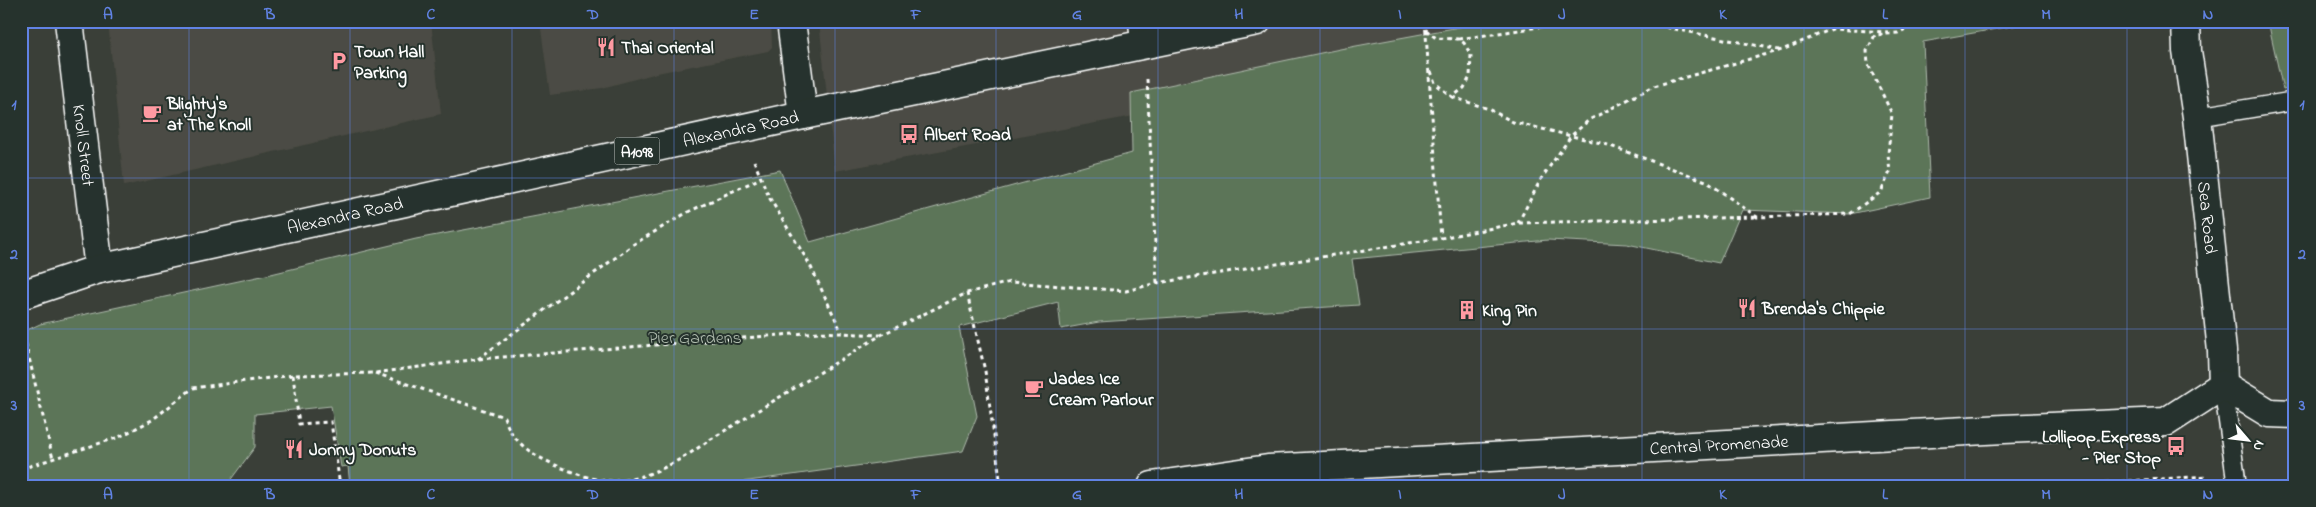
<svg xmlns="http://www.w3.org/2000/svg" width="2316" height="507" font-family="'Indie Flower',sans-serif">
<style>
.built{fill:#4c4c44}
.green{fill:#5c7459;stroke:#aebaac}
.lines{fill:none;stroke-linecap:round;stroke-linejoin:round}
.lane-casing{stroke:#fff;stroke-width:21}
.street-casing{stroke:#fff;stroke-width:31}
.primary-casing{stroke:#fff;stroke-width:31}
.path{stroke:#fff;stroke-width:3;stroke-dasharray:4 4;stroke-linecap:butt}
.lane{stroke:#26332d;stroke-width:18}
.street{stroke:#26332d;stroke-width:28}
.primary{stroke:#26332d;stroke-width:28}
.grid{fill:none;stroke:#6183e4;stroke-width:1;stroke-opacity:0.55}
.labels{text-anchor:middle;stroke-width:4;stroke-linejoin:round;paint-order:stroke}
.shield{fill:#26332d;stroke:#bec2c0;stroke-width:1}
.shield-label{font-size:16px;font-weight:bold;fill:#fff}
.poi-label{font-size:18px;font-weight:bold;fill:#fff;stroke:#26332d;text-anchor:start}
.street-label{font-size:18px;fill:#fff;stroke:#26332d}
.park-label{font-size:18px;fill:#aebaac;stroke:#26332d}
.neatline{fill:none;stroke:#6183e4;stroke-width:2}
.grid-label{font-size:16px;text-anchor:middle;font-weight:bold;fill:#6183e4}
</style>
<rect width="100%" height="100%" fill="#3a3f38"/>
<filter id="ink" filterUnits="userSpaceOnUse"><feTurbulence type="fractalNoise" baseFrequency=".02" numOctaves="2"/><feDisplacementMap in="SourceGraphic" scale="10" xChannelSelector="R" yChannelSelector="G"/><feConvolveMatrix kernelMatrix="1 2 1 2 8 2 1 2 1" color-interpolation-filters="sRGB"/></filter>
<g filter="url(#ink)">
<path class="built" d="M108,21h323l10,93 -317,72z
M548,21h223l1,26 -4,4 -111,22 -55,15 -52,7 -9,-66 8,-2z
M819,21h832l-816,150z"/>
<path class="green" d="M1492,21h549l-118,21 7,155 -80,17 -108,-4 -23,53 -92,-19 -79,-4 -196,19 7,46 -260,17 -38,7 -3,-27 -99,25 18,89 -14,35 -250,35h-363l-2,-20 -7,1 -10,-61 -76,8v33l-26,35v4h-208v-153l19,-9 231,-50 145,-35 364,-69 30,72 322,-89 -1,-60 209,-44z
M2268,21h27v67l-12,2z"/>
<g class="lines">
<g class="lane-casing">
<path id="lane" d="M2197,117l98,-16
M2223,385l14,101"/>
</g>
<g class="street-casing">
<g id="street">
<path id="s1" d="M69,21l30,248"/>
<path d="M791,21l12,94"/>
<path d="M1143,21l2,23"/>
<path id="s2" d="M2186,21l1,30 10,66 25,234 1,34"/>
<path id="s3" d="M1152,486l116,-17 736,-40 162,-7 57,-37 46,28 26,1"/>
</g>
</g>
<g class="primary-casing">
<g id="primary">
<path id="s4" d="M21,295l78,-26 704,-154 454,-94"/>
</g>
</g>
<path class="path" d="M1425,21l16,217
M1635,21l144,29
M2289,21l6,35
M1426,30l10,8 22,1 6,4 7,12 -1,22 -6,11 -12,9 -17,-14 -4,-12
M1459,39l87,-13 53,-5
M1147,79l10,204
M1452,97l37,12 24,13 92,22 101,37 51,36 93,-3 31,-22 9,-20 -2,-18 4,-40 -24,-50 -1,-13 8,-16 23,-2 23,-12
M754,161l15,36 41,68 32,68
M1518,223l23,-44 30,-43 18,-16 65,-34 128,-36 50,-21 56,3
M967,293l18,78 16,115
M22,328l31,131
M478,359l156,-115 54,-32 73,-34
M375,373l129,44c9,26 27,37 51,48 17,7 36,15 55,16 34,1 72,-21 98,-40l173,-106 86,-42 43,-11 116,9 31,-8 284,-45 77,-15 239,-6
M293,375l6,49 32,-2 9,64
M21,469l98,-32 33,-17 41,-32 100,-13 82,-2 103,-14 341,-27 61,3
M632,478l1,8
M2049,486l158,-10
M2286,486l9,-1"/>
<use href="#lane" class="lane"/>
<use href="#street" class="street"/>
<use href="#primary" class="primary"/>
</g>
</g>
<path class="grid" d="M189,21v465M350,21v465M512,21v465M674,21v465M835,21v465M996,21v465M1158,21v465M1320,21v465M1481,21v465M1642,21v465M1804,21v465M1965,21v465M2127,21v465M21,178h2274M21,329h2274"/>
<defs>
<g id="restaurant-bare" transform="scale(1.5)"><path d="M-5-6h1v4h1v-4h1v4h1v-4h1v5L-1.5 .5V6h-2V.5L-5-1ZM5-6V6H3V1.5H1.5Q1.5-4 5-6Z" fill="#ff9aa2" stroke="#26332d" stroke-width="2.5" paint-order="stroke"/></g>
<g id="parking-bare" transform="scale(1.5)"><path d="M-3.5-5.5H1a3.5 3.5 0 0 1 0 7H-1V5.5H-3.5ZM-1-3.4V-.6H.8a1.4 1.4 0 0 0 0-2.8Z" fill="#ff9aa2" stroke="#26332d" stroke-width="2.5" paint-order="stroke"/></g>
<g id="cafe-bare" transform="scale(1.5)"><path d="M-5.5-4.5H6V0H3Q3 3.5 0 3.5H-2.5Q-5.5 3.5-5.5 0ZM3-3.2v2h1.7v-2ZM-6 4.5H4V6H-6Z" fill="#ff9aa2" stroke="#26332d" stroke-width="2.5" paint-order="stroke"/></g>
<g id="bus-bare" transform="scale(1.5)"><path d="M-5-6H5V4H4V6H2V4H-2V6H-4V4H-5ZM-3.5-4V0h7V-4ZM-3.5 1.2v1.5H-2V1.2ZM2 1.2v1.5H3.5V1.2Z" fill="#ff9aa2" stroke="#26332d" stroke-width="2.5" paint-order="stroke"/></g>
<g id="building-bare" transform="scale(1.5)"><path d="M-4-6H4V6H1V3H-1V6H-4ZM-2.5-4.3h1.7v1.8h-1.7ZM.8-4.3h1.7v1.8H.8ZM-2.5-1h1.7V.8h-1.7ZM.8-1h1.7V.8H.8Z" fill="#ff9aa2" stroke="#26332d" stroke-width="2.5" paint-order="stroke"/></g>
</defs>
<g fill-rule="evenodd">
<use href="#restaurant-bare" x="606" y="47"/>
<use href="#parking-bare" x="339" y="61"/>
<use href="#cafe-bare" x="152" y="113"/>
<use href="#bus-bare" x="909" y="134"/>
<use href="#restaurant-bare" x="1747" y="308"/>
<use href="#building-bare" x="1467" y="310"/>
<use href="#cafe-bare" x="1034" y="388"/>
<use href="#bus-bare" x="2176" y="446"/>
<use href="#restaurant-bare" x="294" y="449"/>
</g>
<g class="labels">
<rect class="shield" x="614.5" y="137.5" width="45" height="27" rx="4"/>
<g class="shield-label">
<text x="637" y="157">A1098</text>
</g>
<g class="poi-label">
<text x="621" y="53">Thai Oriental</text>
<text x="354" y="57">Town Hall<tspan x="354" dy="21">Parking</tspan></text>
<text x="167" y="109">Blighty's<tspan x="167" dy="21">at The Knoll</tspan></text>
<text x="924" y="140">Albert Road</text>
<text x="1762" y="314">Brenda's Chippie</text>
<text x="1482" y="316">King Pin</text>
<text x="1049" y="384">Jades Ice<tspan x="1049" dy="21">Cream Parlour</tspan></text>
<text x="2161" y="442" text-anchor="end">Lollipop Express<tspan x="2161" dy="21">- Pier Stop</tspan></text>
<text x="309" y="455">Jonny Donuts</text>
</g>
<g class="street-label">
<text dy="6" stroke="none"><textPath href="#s4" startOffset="739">Alexandra Road</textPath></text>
<text dy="6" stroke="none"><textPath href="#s1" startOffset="125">Knoll Street</textPath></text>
<text dy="6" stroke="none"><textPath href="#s4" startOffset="334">Alexandra Road</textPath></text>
<text dy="6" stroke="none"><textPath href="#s2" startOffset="198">Sea Road</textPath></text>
<text dy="6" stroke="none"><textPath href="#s3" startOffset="569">Central Promenade</textPath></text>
</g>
<g class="park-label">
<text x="695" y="343">Pier Gardens</text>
</g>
</g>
<rect width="2316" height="507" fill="none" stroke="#26332d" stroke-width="55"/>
<g transform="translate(2248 440) rotate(118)" stroke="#26332d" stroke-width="4" paint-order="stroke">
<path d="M0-4L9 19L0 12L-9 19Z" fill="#ffffff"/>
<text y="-8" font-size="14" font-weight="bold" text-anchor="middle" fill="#ffffff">N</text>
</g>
<rect x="28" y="28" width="2260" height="452" class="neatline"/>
<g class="grid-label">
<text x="108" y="19">A</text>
<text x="270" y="19">B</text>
<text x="431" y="19">C</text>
<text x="593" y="19">D</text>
<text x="754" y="19">E</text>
<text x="916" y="19">F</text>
<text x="1077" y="19">G</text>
<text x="1239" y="19">H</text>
<text x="1400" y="19">I</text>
<text x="1562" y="19">J</text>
<text x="1723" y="19">K</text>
<text x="1885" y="19">L</text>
<text x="2046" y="19">M</text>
<text x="2208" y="19">N</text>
<text x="14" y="109">1</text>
<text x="2302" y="109">1</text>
<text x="14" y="259">2</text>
<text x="2302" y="259">2</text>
<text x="14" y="410">3</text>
<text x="2302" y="410">3</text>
<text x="108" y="499">A</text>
<text x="270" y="499">B</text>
<text x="431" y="499">C</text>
<text x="593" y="499">D</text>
<text x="754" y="499">E</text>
<text x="916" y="499">F</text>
<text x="1077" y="499">G</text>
<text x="1239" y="499">H</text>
<text x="1400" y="499">I</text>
<text x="1562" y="499">J</text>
<text x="1723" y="499">K</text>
<text x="1885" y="499">L</text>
<text x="2046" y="499">M</text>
<text x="2208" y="499">N</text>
</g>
</svg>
